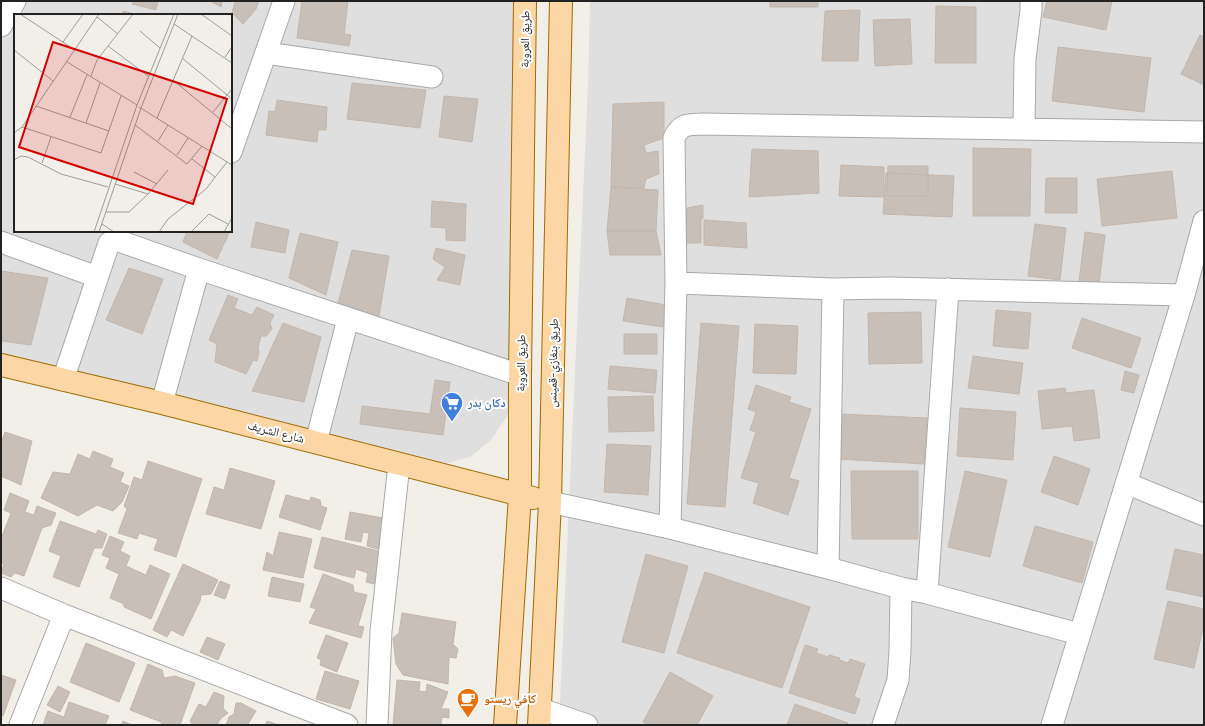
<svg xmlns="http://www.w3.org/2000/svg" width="1205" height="726" font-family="Raleway,'Noto Naskh Arabic',sans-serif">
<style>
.residential{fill:#e0dfdf;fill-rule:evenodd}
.building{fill:#c7bfb8;stroke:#c4b6ab}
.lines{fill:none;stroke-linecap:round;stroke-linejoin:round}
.minor-casing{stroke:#a9a9a9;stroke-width:23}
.major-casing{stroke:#a06b00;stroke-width:24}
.minor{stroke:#fff;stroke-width:21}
.major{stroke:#fcd6a4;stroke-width:22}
.labels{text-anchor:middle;stroke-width:4;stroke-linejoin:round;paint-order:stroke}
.street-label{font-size:12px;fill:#222;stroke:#fff}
.shop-label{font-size:12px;font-weight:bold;fill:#366cbe;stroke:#fff;text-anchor:start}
.food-label{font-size:12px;font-weight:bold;fill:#c56008;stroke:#fff;text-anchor:start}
.inset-road{fill:none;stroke:#9f9d99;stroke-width:1}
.view{fill:#d40000;fill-opacity:0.15;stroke:#d40000;stroke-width:2}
.inset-edge{fill:none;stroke:#222;stroke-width:2}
</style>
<rect width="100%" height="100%" fill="#f2efe9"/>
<path class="residential" d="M1,1h520l-5,360 -7,52 -18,27 -19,16 -30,9 -441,-109zM15,15h216v216h-216z
M590,1h614v724h-645l29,-639z"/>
<path class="building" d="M134,1h24l-2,9 -24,-6z
M210,1h12l-1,6z
M234,1h25l-3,8 -13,15 -11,-11 3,-11z
M302,1h46l-4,33 7,1 -2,11 -52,-8z
M770,1h48v6h-48z
M1047,1h65l-6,29 -63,-13z
M936,6l40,1v56h-41z
M860,10l-2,51h-36l3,-50z
M123,11l15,4h-16z
M910,19l2,45 -37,2 -2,-46z
M1200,35l4,2v48l-23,-11z
M1058,47l93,11 -7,54 -92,-11z
M352,83l74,7 -6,38 -73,-9z
M444,96l34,3 -6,43 -33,-5z
M277,100l50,7 -1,23h-8l-1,12 -51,-7 3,-24 6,1z
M664,102v36l-20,7 2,8 12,-2 1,23 -13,5 -2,9 -33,-1 2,-83z
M973,148l58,1 -1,67h-57z
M752,149l66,2 1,42 -70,4z
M841,165l43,2v30l-45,-1z
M888,166h40v30h-41z
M1172,171l5,47 -75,8 -5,-47z
M886,173l68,3 -2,41 -69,-3z
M1046,178h31v35h-32z
M611,187l47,3 -2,41h-49z
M432,201l34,3 -1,37 -19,-1v-12l-15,-1z
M703,205v13l-2,1v24h-16l2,-35z
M704,220l42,3 1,25 -43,-3z
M256,222l33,8 -4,23 -34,-6z
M1035,224l31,4 -6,52 -32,-4z
M187,231h43l-13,28 -34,-17z
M607,231h49l5,24h-51z
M1085,232l20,3 -6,50 -20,-3z
M300,233l38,9 -12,53 -37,-17z
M436,248l29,7 -5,30 -23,-5 8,-13 -12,-8z
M352,250l37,6 -10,60 -42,-9z
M129,268l34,11 -21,55 -36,-14z
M1,271l47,7 -17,67 -30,-4z
M228,295l10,4 -4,9 18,7 5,-8 17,8 -4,8 2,6 -6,7h-5l-3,11 1,5 -2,9 -4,-1 -7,14 -31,-12 2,-18 -8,-4z
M627,298l39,7 -3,22 -40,-6z
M996,310l35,3 -3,36 -35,-3z
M921,312l1,51 -53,1 -1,-51z
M1082,318l59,20 -10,30 -59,-20z
M283,323l38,14 -17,65 -52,-11z
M701,323l38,3 -14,181 -38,-3z
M755,324l43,2 -2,48 -43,-1z
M624,334h33v20h-33z
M973,356l50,7 -4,31 -51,-6z
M610,366l47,4 -2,23 -47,-4z
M1125,371l14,4 -5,18 -13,-3z
M435,380l15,2 -7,53 -83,-11 2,-18 68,8z
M756,385l35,12 -2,5 22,7 -22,69 10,3 -11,34 -35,-12 6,-20 -18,-5 15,-46 -6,-2 6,-18 -8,-3z
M1065,388l1,5 28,-3 6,48 -26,3 -2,-15 -30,3 -4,-38z
M653,396l1,35 -45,1 -1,-35z
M960,408l56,4 -3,48 -56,-4z
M841,414l86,4 -3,46 -86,-5z
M5,432l27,9 -11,44 -20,-9v-32z
M607,444l44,2 -3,49 -44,-3z
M93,451l20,8 -3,8 14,6 -4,9 9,4 -7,16 -9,9 -16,-6 -19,11 -37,-18 12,-26 17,2 8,-20 12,5z
M1054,456l36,13 -12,36 -37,-13z
M148,461l54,18 -26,78 -22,-7 4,-11 -19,-6 -2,6 -19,-6 9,-24 -3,-3 10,-29 8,3z
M230,468l45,13 -14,48 -55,-15 8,-27 10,3z
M851,471h67v68h-66z
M965,471l42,9 -17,77 -42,-10z
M10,493l19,8 -4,11 9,3 3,-9 19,7 -5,12 -9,3 -18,48 -9,-3 -4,4 -10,-4 3,-9 -3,-1v-24l10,-26 -7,-3z
M286,495l24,6 1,-4 9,3 1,6 6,2 -7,22 -41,-13z
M350,512l33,6 -5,31 -11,-3 2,-13 -6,-1 -2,10 -16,-3z
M60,521l36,13 2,-4 9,4 -5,14h-8l-15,39 -26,-10 8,-21 -12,-5z
M1035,526l58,16 -11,41 -59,-17z
M279,532l33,7 -9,39 -40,-8 4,-18 6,4z
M110,536l14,6 -4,9 10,5 -4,10 20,9 4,-10 20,9 -19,45 -27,-12v-3l-14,-6 9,-24 -13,-6 4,-10 -8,-3z
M322,537l61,15 -9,32 -8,-2 2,-9 -12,-4 -2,9 -40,-10z
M1175,549l29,6v42l-38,-8z
M646,554l42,12 -24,87 -42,-11z
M183,564l35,16 -7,14 -10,1 -1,6 -17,35 -12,-6 -4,7 -14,-7z
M705,572l105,35 -28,81 -105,-35z
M323,574l30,11 1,7 13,3 -9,31 6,1 -3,11 -52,-15 7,-14 -6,-2z
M272,577l32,7 -4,18 -32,-6z
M220,581l10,4 -5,14 -11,-4z
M1168,601l36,8v14l-10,45 -40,-9z
M402,613l54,9 -3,22 5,5 -2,9 -7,-1 -1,27 -45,-9 -7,-11 -3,-26 6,-5z
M326,635l22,8 -11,29 -17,-7 1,-5 -4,-2z
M207,637l18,7 -7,16 -18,-8z
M86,643l49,20 -16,39 -49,-20z
M805,645l13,4 -2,4 12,4 1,-2 11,3 -1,2 9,3 2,-4 15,5 -11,33 6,2 -5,15 -66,-21z
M148,664l14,6 2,8 11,-2 20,7 -15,42h-18l-1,-3 -31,-12z
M325,671l34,10 -9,28 -34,-10z
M670,672l43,24 -16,29h-48l-6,-3z
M1,675l15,5 -13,36 -2,-1z
M397,680l23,2 -1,9 7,1 1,-8 21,8 -7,17h8v9l-7,-1 -1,8h-48z
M58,686l12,6 -10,20 -13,-7z
M214,692l10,4 -1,12 5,5 -7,5 -4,7h-24l-3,-4 9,-17 7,3z
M69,702l40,14 -4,9h-62l5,-14 16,6z
M236,703h5l15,8 -8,13 1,1h-23l3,-8 5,-3z
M795,704l53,19 -1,2h-60z
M123,721l9,4h-11z
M267,721l12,4h-14z"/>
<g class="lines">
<g class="minor-casing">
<path id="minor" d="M1,26l14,-25
M266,53l166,24
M1024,129l1,-70 6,-49v-9
M231,152l53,-151
M1,242l96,35
M676,283l157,6 57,-1 294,7
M63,380l46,-137 3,-2 4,-1 83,29 321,106
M162,403l37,-134
M316,442l32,-123
M1126,483l78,32
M550,502l120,26 158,40 73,20 26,5 152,41
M670,528l6,-245 -2,-145c7,-15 14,-13 28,-14l502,8
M828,568l5,-279
M1,588l63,27 283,110
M927,593l21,-304
M541,709l46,16
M20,725l44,-110
M377,725l4,-94 18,-167
M883,725l15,-45 2,-29 1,-63
M1052,725l132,-430 20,-74"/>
</g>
<g class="major-casing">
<path id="major" d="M1,365l161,38 371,95
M505,725l15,-230v-120l5,-374
M539,725l11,-223 11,-501"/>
</g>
<use href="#minor" class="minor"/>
<use href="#major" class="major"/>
</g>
<defs>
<g id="supermarket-pin" transform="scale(1.15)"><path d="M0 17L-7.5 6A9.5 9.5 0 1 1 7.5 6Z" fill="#3f7fe0" stroke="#fff"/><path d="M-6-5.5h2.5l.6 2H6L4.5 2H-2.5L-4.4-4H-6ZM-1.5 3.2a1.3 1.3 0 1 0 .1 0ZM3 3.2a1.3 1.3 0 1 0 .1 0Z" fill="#fff"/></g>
<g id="cafe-pin" transform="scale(1.15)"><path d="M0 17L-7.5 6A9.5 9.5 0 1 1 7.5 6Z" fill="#e8710a" stroke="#fff"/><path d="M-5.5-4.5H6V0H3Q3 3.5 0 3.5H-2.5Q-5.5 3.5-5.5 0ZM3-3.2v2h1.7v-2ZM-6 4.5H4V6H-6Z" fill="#fff"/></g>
</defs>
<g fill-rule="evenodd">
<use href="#supermarket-pin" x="452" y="403"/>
<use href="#cafe-pin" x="468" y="699"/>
</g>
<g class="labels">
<g class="street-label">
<text transform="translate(525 39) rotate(-89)" y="4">طريق العروبة</text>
<text transform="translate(521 363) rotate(-89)" y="4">طريق العروبة</text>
<text transform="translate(553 363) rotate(-89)" y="4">طريق بنغازي-قمينس</text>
<text transform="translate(276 432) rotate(14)" y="4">شارع الشريف</text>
</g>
<g class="shop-label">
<text x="468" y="407">دكان بدر</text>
</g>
<g class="food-label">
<text x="484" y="703">كافي ريستو</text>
</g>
</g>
<g transform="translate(14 14)">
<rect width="218" height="218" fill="#f2efe9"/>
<path class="inset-road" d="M6,0l55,36M187,0l31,22M83,3l21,17M160,10l58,39M126,17l20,17M49,28l20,-28M94,32l40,30M0,36l39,31M211,43l7,-10M168,44l50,41M53,48l70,43M77,62l6,-16 36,-46M159,66l59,49M22,92l73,25M125,93l93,58M199,98l19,-23M56,103l17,-42M143,104l35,-82M72,109l14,-40M121,111l52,39 15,-18M8,113l79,26 20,-57M0,119l8,-6 77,-113M144,127l10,-16M163,141l11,-17M178,145l23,18M0,146l7,-4 7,1 33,17 47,13M28,149l9,-26M120,158l23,12M101,170l33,10 20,-24M92,198h23l19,-18M88,210l12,8M80,218l43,-127 37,-91M85,218l42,-124 37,-94M145,218l9,-13 38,-30 21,-27M177,218l18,-18 19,10M210,218l8,-14"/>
<path class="view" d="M39,28l174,57 -34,105 -174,-57z"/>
<rect width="218" height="218" class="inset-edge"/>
</g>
<rect width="1205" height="726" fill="none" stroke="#222222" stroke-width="4"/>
</svg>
